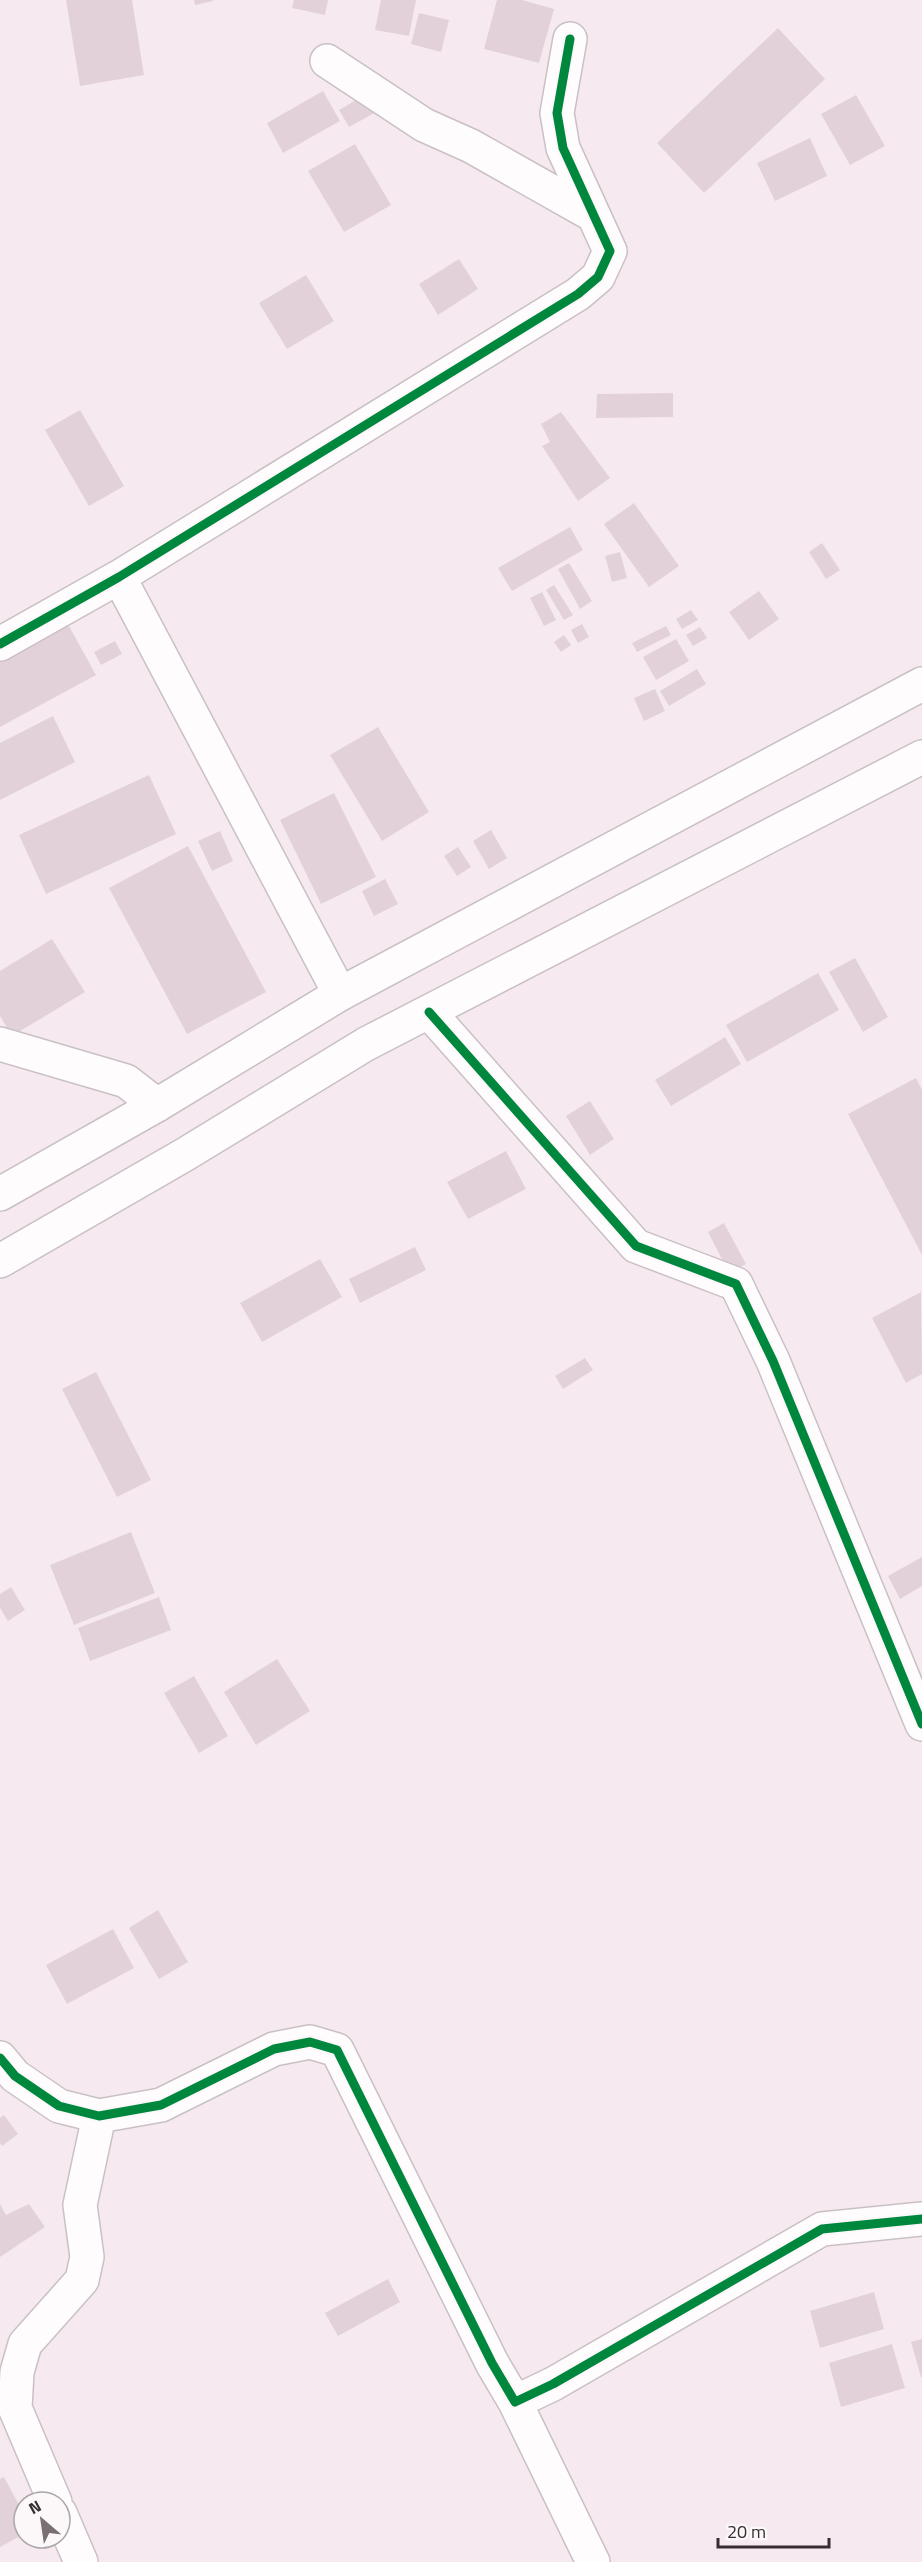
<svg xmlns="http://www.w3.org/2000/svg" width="922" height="2562" font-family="'Titillium Web',sans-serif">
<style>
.building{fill:#e3d1d9}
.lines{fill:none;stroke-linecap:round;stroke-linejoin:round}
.minor-casing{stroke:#c9c0c5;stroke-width:36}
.primary-casing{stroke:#c9c0c5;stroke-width:36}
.minor{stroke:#fefcfd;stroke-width:33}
.primary{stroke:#fefcfd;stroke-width:33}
.cycleway-casing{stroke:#fcf8fa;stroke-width:13}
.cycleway{stroke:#00873e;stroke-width:9}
</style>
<rect width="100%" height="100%" fill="#f6eaf0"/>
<path class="building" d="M66,0h66l12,75 -64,11z
M194,0h19v1l-18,4z
M294,0h34l-3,15 -33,-7z
M381,0h35l-7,36 -34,-6z
M497,0h25l32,9 -15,54 -55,-14z
M419,13l30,7 -8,32 -30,-8z
M778,28l47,51 -121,114 -47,-50z
M323,91l17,30 -57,32 -16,-30z
M368,93l10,18 -29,16 -10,-17z
M856,95l29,51 -35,19 -29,-51z
M810,138l17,38 -52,25 -18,-38z
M355,144l36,61 -47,27 -36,-61z
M459,259l19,30 -40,26 -19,-31z
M306,275l28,46 -47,28 -28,-46z
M673,393v24l-77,1 1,-24z
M80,410l44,76 -35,20 -44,-76z
M561,412l49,66 -32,23 -36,-55 8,-4 -9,-18z
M634,503l45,63 -30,21 -45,-63z
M570,527l13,23 -71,41 -14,-23z
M822,543l18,27 -14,9 -17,-27z
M620,552l7,26 -15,4 -7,-26z
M569,563l23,38 -12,8 -22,-40z
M554,585l19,30 -9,5 -18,-30z
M759,591l20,28 -30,21 -20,-28z
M542,592l14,28 -12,6 -14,-28z
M691,610l7,10 -16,9 -6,-10z
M64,617l32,58 -96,52v-75z
M582,624l7,13 -11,6 -7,-13z
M666,626l5,9 -34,17 -5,-9z
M700,627l7,11 -14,8 -7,-11z
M564,635l7,10 -10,7 -7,-10z
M676,639l13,22 -33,19 -13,-23z
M115,641l7,13 -21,11 -7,-13z
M697,669l9,15 -37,22 -9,-15z
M655,689l10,22 -21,10 -10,-23z
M53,716l22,46 -75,38v-57z
M378,727l51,85 -47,29 -52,-86z
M149,775l27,59 -130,60 -27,-59z
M334,793l42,84 -55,27 -41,-84z
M491,830l16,28 -18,11 -16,-28z
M220,831l13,30 -21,10 -14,-30z
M188,846l78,146 -79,42 -78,-146z
M458,847l13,20 -14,9 -13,-20z
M385,879l13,25 -24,12 -12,-25z
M52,939l33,53 -73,44 -12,-20v-45z
M855,958l33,59 -25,15 -34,-60z
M818,973l21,37 -92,52 -21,-37z
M725,1037l16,27 -70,42 -16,-26z
M916,1078l6,12v165l-74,-141z
M590,1101l24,38 -24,16 -24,-39z
M506,1151l20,38 -58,30 -21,-37z
M724,1223l22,41 -17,9 -21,-41z
M415,1247l11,23 -66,33 -11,-24z
M320,1259l22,38 -80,45 -22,-39z
M921,1292l1,82 -16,9 -34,-65z
M585,1358l8,12 -30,19 -8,-13z
M96,1372l55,108 -34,17 -55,-108z
M131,1532l24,61 -81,32 -24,-60z
M922,1557v29l-22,13 -12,-23z
M11,1587l14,23 -17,11 -8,-13v-14z
M159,1597l12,33 -81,31 -12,-33z
M277,1659l33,52 -54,34 -32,-53z
M194,1676l34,60 -29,17 -35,-60z
M158,1910l30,52 -29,17 -30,-51z
M113,1929l21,39 -67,36 -21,-39z
M4,2115l14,19 -16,12 -2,-3v-25z
M0,2204l6,11 23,-11 16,23 -45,30z
M388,2279l12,23 -62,34 -13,-23z
M874,2292l10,37 -64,19 -10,-37z
M922,2339v38h-1l-10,-35z
M892,2344l13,44 -64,19 -12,-44z
M4,2477l20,37v20l-24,13v-68z"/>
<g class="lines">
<g class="minor-casing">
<path id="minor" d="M327,61l97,64 47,21 122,69
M119,577l221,417
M0,644l119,-67 459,-283 20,-17 12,-26 -47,-103 -6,-35 13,-74
M429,1012l207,234 100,38 37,77 149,363
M0,1044l126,37 31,24
M0,2058l15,18 44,30 40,10 62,-11 113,-56 36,-7 27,8 155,313 23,39 38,-18 269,-155 100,-10
M515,2402l78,160
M55,2502l-40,-94 2,-36 8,-28 57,-64 5,-23 -7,-52 19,-89
M60,2513l21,49"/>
</g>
<g class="primary-casing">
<path id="primary" d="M0,1194l157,-89 183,-111 582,-310
M0,1261l184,-106 182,-111 556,-287"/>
</g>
<use href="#minor" class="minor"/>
<use href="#primary" class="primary"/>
<g class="cycleway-casing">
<path id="cycleway" d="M0,644l119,-67 459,-283 20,-17 12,-26 -47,-103 -6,-35 13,-74
M429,1012l207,234 100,38 37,77 149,363
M0,2058l15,18 44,30 40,10 62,-11 113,-56 36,-7 27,8 155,313 23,39 38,-18 269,-155 100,-10"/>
</g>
<use href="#cycleway" class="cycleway"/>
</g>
<g transform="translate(42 2520) rotate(331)"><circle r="28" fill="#fcf8fa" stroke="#aca7aa" stroke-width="1.5"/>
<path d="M0-4.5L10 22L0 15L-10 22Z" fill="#796f74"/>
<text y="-9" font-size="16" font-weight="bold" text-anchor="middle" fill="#352d31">N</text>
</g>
<path d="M718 2538v9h111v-9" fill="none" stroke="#352d31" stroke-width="3"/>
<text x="727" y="2538" font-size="18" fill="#352d31" stroke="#fcf8fa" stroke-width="4.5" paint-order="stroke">20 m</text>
</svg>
